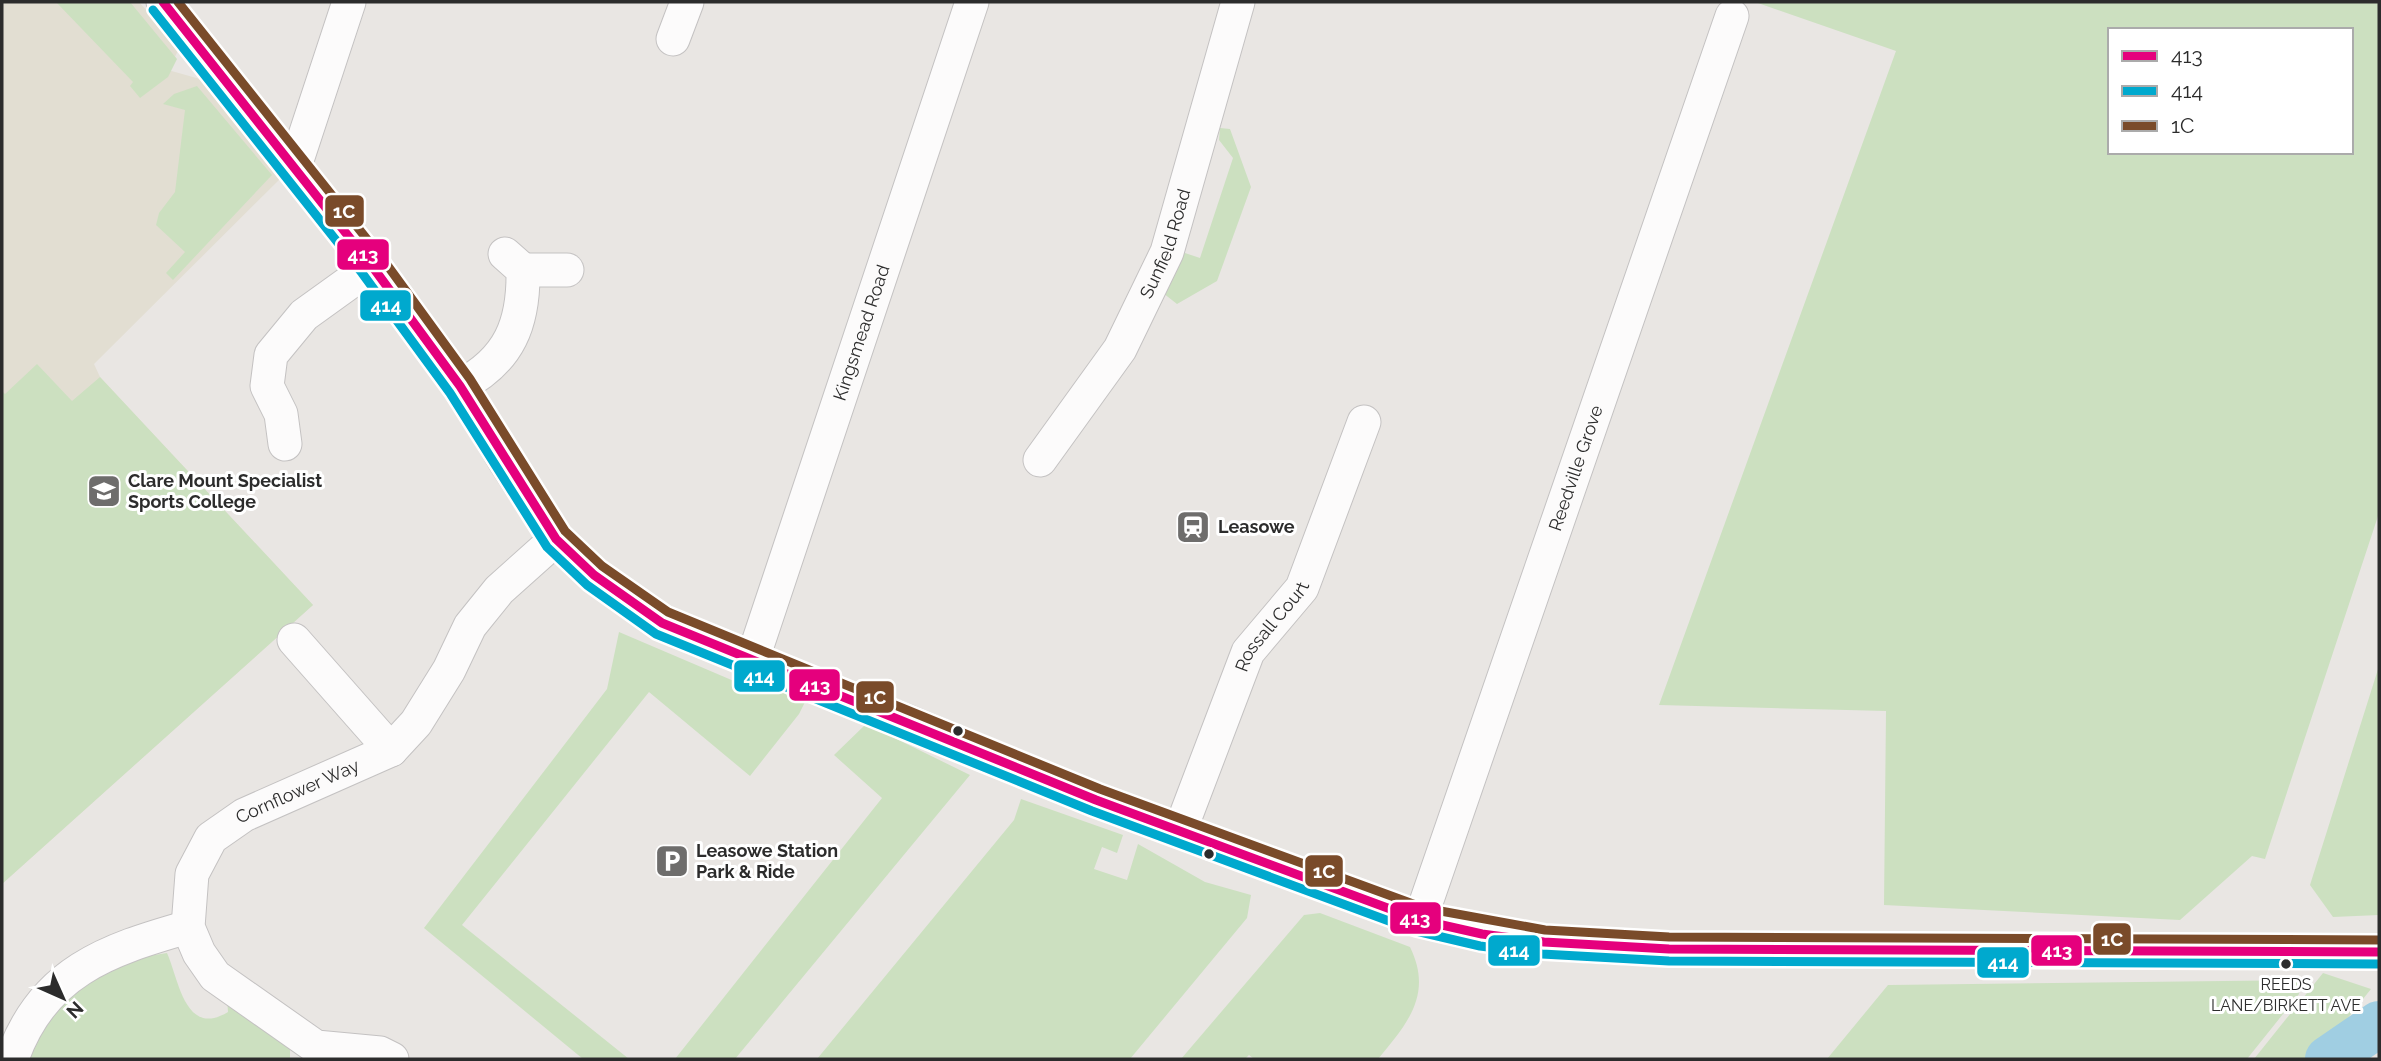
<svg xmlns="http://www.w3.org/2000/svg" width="2381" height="1061" font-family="Raleway,sans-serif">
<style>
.education{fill:#e2ded2}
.green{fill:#cce0c0;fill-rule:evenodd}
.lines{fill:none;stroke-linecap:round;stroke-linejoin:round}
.river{stroke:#a0cee2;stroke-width:46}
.minor-casing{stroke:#c4c2c2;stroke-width:35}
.minor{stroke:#fcfbfb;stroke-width:33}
.bus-1-casing{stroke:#fff;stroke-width:14}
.bus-2-casing{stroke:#fff;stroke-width:14}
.bus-3-casing{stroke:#fff;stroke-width:14}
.bus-1{stroke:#e5007d;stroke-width:9}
.bus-2{stroke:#00a9ce;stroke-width:9}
.bus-3{stroke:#7a4b2a;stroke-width:9}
.bus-dot{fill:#2c2c2c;stroke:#fff;stroke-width:2.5}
.labels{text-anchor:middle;stroke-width:6;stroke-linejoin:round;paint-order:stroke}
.bus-label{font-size:16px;fill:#2c2c2c;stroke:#fff}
.street-label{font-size:18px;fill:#2c2c2c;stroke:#fff}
.poi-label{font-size:18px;font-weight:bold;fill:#2c2c2c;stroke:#fff;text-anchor:start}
.line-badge{stroke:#fff;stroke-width:2.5}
.badge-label{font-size:19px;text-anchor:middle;font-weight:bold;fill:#fff}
</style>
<rect width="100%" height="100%" fill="#e9e6e3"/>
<path class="education" d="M2,2h137l41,45 -12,23 32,9 80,100 -186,185 6,13 213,228 -311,279z"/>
<path class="green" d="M56,2h74l47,57 -9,18 -28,21 -10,-12 3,-4z
M1755,2h624v511l-114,346 -13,-3 -72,64 -296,-15 2,-194 -227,-6 237,-654zM2110,30h241v122h-241z
M197,86l75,89 -99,105 -7,-7 19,-21 -29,-27 3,-12 16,-21 10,-82 -22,-6 11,-10z
M1220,128l10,1 21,58 -34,94 -40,23 -14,-11 16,-42 21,7 33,-100 -14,-18z
M37,364l35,37 28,-24 213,228 -311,279v-493l3,3z
M619,632l143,61 5,-7 39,14 -7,14 -49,62 -101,-84 -187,233 167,134h-46l-159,-131 183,-239z
M2379,666v249l-46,2 -23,-32z
M866,724l104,51 -235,284h-60l207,-261 -48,-43z
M1021,799l102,36 -6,18 -15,-6 -8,22 33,11 11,-36 67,38 46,13 -4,23 -117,141h-313l197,-239z
M1320,913l90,34c23,47 -2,76 -32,112h-124l-5,-4 -4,4h-64l123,-144z
M167,953c12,27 18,85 61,59l-1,-14 63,45v16h-264l7,-28 47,-46 62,-28z
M2323,973l48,16 -56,70h-61z
M2300,980l-1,14 -52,65h-420l61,-74z"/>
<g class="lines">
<path class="river" d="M2328,1059l51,-35"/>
<g class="minor-casing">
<g id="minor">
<path d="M163,2l209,264 88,120 46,77 50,76 38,36 68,48 90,38 152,59 192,80 324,120c83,22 164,27 249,29l710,3"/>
<path d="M673,39l14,-37"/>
<path d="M295,166l54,-164"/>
<path d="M523,270h44"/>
<path d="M460,386c50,-26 64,-63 63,-116l-18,-16"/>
<path d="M285,444l-4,-30 -14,-28 4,-31 33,-40 68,-49"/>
<path id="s1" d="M1040,460l80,-111 47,-97 71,-250"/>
<path d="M294,640l97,110"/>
<path id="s2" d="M752,661l220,-659"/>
<path id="s3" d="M1180,831l68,-179 54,-64 62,-166"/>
<path id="s4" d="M1420,920l312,-904"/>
<path d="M12,1059c30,-87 95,-109 176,-132"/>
<path id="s5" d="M392,1059l-12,-6 -64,-6 -101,-71 -16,-23 -11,-26 4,-53 19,-36 33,-23 147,-65 25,-27 33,-53 21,-44 29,-36 57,-51"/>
</g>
</g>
<use href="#minor" class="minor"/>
<g class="bus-1-casing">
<path id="bus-1" d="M163,2l209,264 88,120 96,153 38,36 68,48 434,177 324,120 62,14 62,8 125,7 710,3"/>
</g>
<g class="bus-2-casing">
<path id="bus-2" d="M153,10l209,263 88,120 97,154 40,38 69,49 436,177 324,120 64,15 62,8 127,7 710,3"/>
</g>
<g class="bus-3-casing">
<path id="bus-3" d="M178,2l204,256 88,121 95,152 37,35 66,46 432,177 324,119 121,22 124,7 710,3"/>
</g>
<use href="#bus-1" class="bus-1"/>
<use href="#bus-2" class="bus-2"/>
<use href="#bus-3" class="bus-3"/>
</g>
<defs>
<g id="school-square" transform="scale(1.75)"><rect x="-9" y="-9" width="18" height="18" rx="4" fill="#6e6d6c" stroke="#fff"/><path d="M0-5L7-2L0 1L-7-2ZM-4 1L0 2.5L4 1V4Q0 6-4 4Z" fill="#fff"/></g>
<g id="station-square" transform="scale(1.75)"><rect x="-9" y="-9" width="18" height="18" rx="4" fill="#6e6d6c" stroke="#fff"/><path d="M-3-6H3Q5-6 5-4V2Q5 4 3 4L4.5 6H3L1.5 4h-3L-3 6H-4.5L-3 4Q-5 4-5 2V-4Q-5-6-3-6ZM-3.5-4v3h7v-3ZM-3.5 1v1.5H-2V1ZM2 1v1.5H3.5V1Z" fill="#fff"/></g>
<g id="parking-square" transform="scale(1.75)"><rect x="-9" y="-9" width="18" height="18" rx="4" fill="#6e6d6c" stroke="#fff"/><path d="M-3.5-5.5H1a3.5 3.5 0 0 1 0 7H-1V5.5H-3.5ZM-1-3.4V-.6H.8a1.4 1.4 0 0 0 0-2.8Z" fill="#fff"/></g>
</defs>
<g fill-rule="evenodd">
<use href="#school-square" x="104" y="491"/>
<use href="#station-square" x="1193" y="527"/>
<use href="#parking-square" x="672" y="861"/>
</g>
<g class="bus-dot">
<circle cx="958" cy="731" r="6"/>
<circle cx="1209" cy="854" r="6"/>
<circle cx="2286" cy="964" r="6"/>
</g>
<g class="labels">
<g class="bus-label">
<text x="2286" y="990">REEDS<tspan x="2286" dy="21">LANE/BIRKETT AVE</tspan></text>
</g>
<g class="street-label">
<text dy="6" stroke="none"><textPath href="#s1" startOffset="252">Sunfield Road</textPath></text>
<text dy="6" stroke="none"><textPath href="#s2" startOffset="346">Kingsmead Road</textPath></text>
<text dy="6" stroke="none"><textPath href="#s4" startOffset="478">Reedville Grove</textPath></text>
<text dy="6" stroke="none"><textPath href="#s3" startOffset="226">Rossall Court</textPath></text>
<text dy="6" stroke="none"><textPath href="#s5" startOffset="450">Cornflower Way</textPath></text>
</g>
<g class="poi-label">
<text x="128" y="487">Clare Mount Specialist<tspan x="128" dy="21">Sports College</tspan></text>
<text x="1218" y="533">Leasowe</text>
<text x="696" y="857">Leasowe Station<tspan x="696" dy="21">Park &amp; Ride</tspan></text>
</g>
</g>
<g class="line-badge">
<rect x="324" y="194" width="41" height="34" rx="7" fill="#7a4b2a"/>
<rect x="336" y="238" width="54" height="33" rx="7" fill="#e5007d"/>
<rect x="359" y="289" width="53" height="33" rx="7" fill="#00a9ce"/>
<rect x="733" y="659" width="53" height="34" rx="7" fill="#00a9ce"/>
<rect x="788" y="668" width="53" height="34" rx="7" fill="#e5007d"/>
<rect x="855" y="680" width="40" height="34" rx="7" fill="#7a4b2a"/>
<rect x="1304" y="854" width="40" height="34" rx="7" fill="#7a4b2a"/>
<rect x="1389" y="901" width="53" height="34" rx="7" fill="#e5007d"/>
<rect x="2092" y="922" width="40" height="34" rx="7" fill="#7a4b2a"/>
<rect x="1487" y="934" width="54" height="33" rx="7" fill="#00a9ce"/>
<rect x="2030" y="934" width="53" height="33" rx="7" fill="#e5007d"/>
<rect x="1976" y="946" width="54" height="33" rx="7" fill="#00a9ce"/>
</g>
<g class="badge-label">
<text x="344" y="218">1C</text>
<text x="363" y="261">413</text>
<text x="386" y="312">414</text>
<text x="759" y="683">414</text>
<text x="815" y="692">413</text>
<text x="875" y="704">1C</text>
<text x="1324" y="878">1C</text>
<text x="1415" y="925">413</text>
<text x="2112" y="946">1C</text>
<text x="1514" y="957">414</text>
<text x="2057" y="957">413</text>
<text x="2003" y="969">414</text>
</g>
<rect width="2381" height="1061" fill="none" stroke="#2c2c2c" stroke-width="7"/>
<rect x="2108" y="28" width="245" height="126" fill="#ffffff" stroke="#ababab" stroke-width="2"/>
<rect x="2122" y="51" width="35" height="10" fill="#e5007d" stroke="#ababab" stroke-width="2"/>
<text x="2171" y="63" font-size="21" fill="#2c2c2c">413</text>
<rect x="2122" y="86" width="35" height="10" fill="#00a9ce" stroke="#ababab" stroke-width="2"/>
<text x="2171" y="98" font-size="21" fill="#2c2c2c">414</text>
<rect x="2122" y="121" width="35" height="10" fill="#7a4b2a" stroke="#ababab" stroke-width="2"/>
<text x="2171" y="133" font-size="21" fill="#2c2c2c">1C</text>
<g transform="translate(63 998) rotate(135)" stroke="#ffffff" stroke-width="5" paint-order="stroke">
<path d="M0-5L12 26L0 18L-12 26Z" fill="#2c2c2c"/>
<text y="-10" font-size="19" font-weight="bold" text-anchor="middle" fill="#2c2c2c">N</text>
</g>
</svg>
